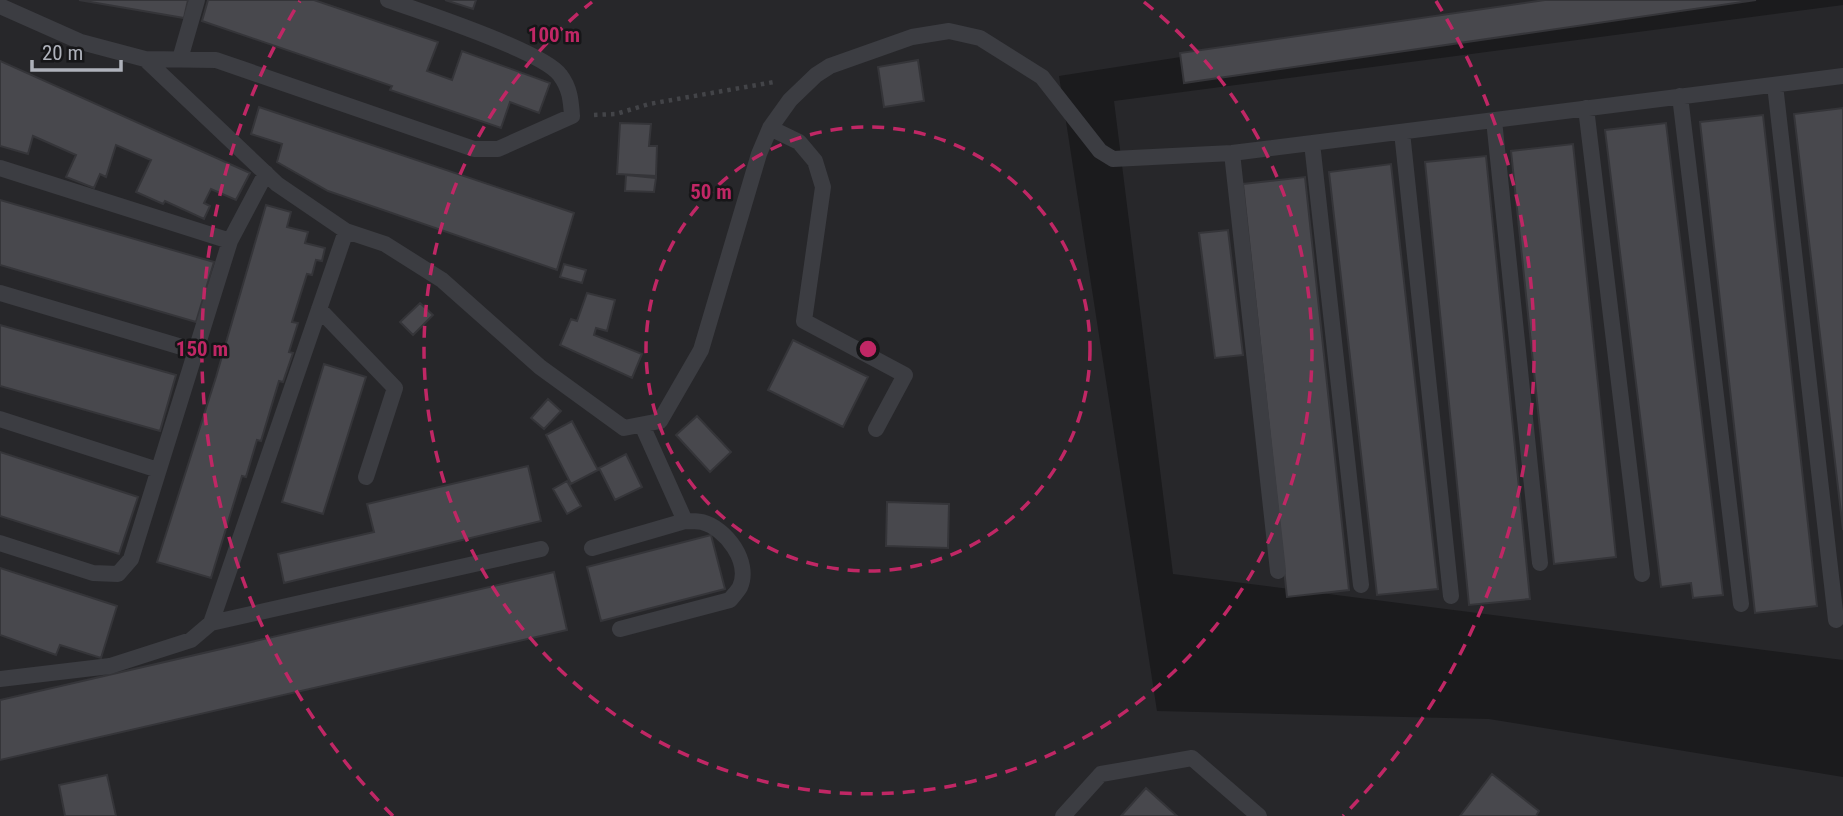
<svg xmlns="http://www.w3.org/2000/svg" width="1843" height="816" font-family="'Roboto Condensed',sans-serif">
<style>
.built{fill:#27272a}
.building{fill:#48484d;stroke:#353539;stroke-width:2}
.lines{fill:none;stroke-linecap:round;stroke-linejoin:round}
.path{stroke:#434448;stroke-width:4.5;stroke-dasharray:3.5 5;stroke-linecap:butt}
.service{stroke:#3c3d42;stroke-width:16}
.ring{fill:none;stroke:#c02765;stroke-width:3.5;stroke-dasharray:12 9}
.centre{fill:#c02765;stroke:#161618;stroke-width:3.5}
.ring-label{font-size:21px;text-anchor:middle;font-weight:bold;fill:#c02765;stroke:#161618;stroke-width:5;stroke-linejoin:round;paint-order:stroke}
</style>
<rect width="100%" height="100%" fill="#1b1b1d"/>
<path class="built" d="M0,0h1546l-487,76 98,635 332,8 354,58v39h-1843z
M1843,5v655l-670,-86 -59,-473z"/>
<path class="building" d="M79,0h109l-4,18z
M208,0h106l124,42 -11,29 25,9 10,-29 88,32 -11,30 -29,-11 -9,26 -111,-38 2,-4 -190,-65z
M445,0h31l-3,9z
M1545,0h211l-572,83 -4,-30z
M918,60l6,41 -40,6 -6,-40z
M0,61l250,112 -14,27 -25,-11 -7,14 6,3 -6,13 -39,-18 -2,3 -27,-12 15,-32 -35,-15 -10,32 -6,-3 -6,14 -28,-11 10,-22 -43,-19 -5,18 -28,-8z
M259,107l315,106 -17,57 -229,-79 -51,-29 5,-18 -31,-10z
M1843,108v422l-49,-416z
M1763,115l54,491 -62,7 -55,-491z
M620,123l31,1 -2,22h8l-1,30 -39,-2z
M1666,123l57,472 -30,3 -2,-15 -30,4 -56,-457z
M1573,144l43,413 -62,7 -43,-413z
M1486,156l44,443 -61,6 -44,-443z
M1391,164l47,425 -61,6 -48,-423z
M626,175l30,3 -2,14 -29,-1z
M1305,177l44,413 -62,7 -44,-413z
M0,200l214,62 -18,60 -196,-57z
M266,205l25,7 -4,15 21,5 -3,11 20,5 -3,13 -6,-1 -4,15 -5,-1 -15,48 6,1 -9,29 4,1 -10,29 -4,-1 -18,60 -4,-1 -11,37 -4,-1 -31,102 -54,-16 59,-185z
M1228,230l15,125 -28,3 -16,-125z
M564,264l22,6 -4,13 -22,-6z
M587,293l28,7 -8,31 -11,-3 -2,7 48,19 -10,24 -72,-33 11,-26 6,2z
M420,303l13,12 -20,20 -13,-13z
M0,325l176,50 -16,56 -160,-45z
M793,340l75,37 -25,50 -75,-37z
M324,364l42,13 -43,137 -41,-12z
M548,399l13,12 -17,18 -13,-11z
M697,416l34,36 -21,20 -34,-37z
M572,421l26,49 -27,14 -25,-49z
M0,452l138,45 -19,57 -119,-38z
M626,454l16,33 -27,13 -16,-32z
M528,466l13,55 -257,62 -6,-29 96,-22 -7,-28z
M567,481l14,25 -14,8 -14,-25z
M887,502l62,2 -1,44 -62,-2z
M711,535l14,54 -124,32 -14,-54z
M0,568l117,38 -16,52 -41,-13 -4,10 -56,-20z
M554,572l13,58 -567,130v-60z
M1492,774l47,37 -3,5h-76z
M107,775l9,41h-51l-6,-31z
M1146,788l31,28h-56z"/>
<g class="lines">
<path class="path" d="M594,115l22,-1 33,-10 125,-22"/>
<path class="service" d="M0,6l81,36 64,17 132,125 69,47 39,13 57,36 98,87 84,61 36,-7 41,-71 58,-196 11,-26 20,-28 26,-25 14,-9 82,-29 37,-6 31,7 62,39 58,74 13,8 119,-6 611,-77
M145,59l71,1 258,89h24l74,-33c-1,-15 -2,-28 -12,-41 -16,-23 -140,-64 -172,-75
M180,59l17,-59
M1775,85l61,535
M1680,96l61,508
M1586,108l56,466
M1494,120l46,443
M770,128l29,14 16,19 8,26 -19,134 101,54 -29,54
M1402,132l49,464
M1312,143l49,442
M1232,153l46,418
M0,168l230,73
M346,231l-135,392 330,-74
M0,293l195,58
M319,309l76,79 -29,89
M0,419l158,51
M0,543l93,30 25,1 13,-15 99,-318 36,-68
M592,548l93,-27
M620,629l110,-29c3,-4 8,-9 10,-13 11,-25 -14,-59 -38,-65 -5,-1 -12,-1 -17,-1l-43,-96
M0,679l110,-13 81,-26 20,-17
M1063,816l38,-42 91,-16 67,58"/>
</g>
<g class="ring">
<circle cx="868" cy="349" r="222"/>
<path d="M1144 2A444 444 0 1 1 592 2"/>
<path d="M393 816A666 666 0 0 1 300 1M1436 1A666 666 0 0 1 1343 816"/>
</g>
<circle cx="868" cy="349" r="10" class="centre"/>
<g class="ring-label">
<text x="554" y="42">100 m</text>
<text x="711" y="199">50 m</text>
<text x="202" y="356">150 m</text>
</g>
<path d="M32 60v10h89v-10" fill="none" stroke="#afb2bb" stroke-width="3.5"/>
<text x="42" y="60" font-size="21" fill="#afb2bb" stroke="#161618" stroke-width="5" paint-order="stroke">20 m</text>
</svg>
